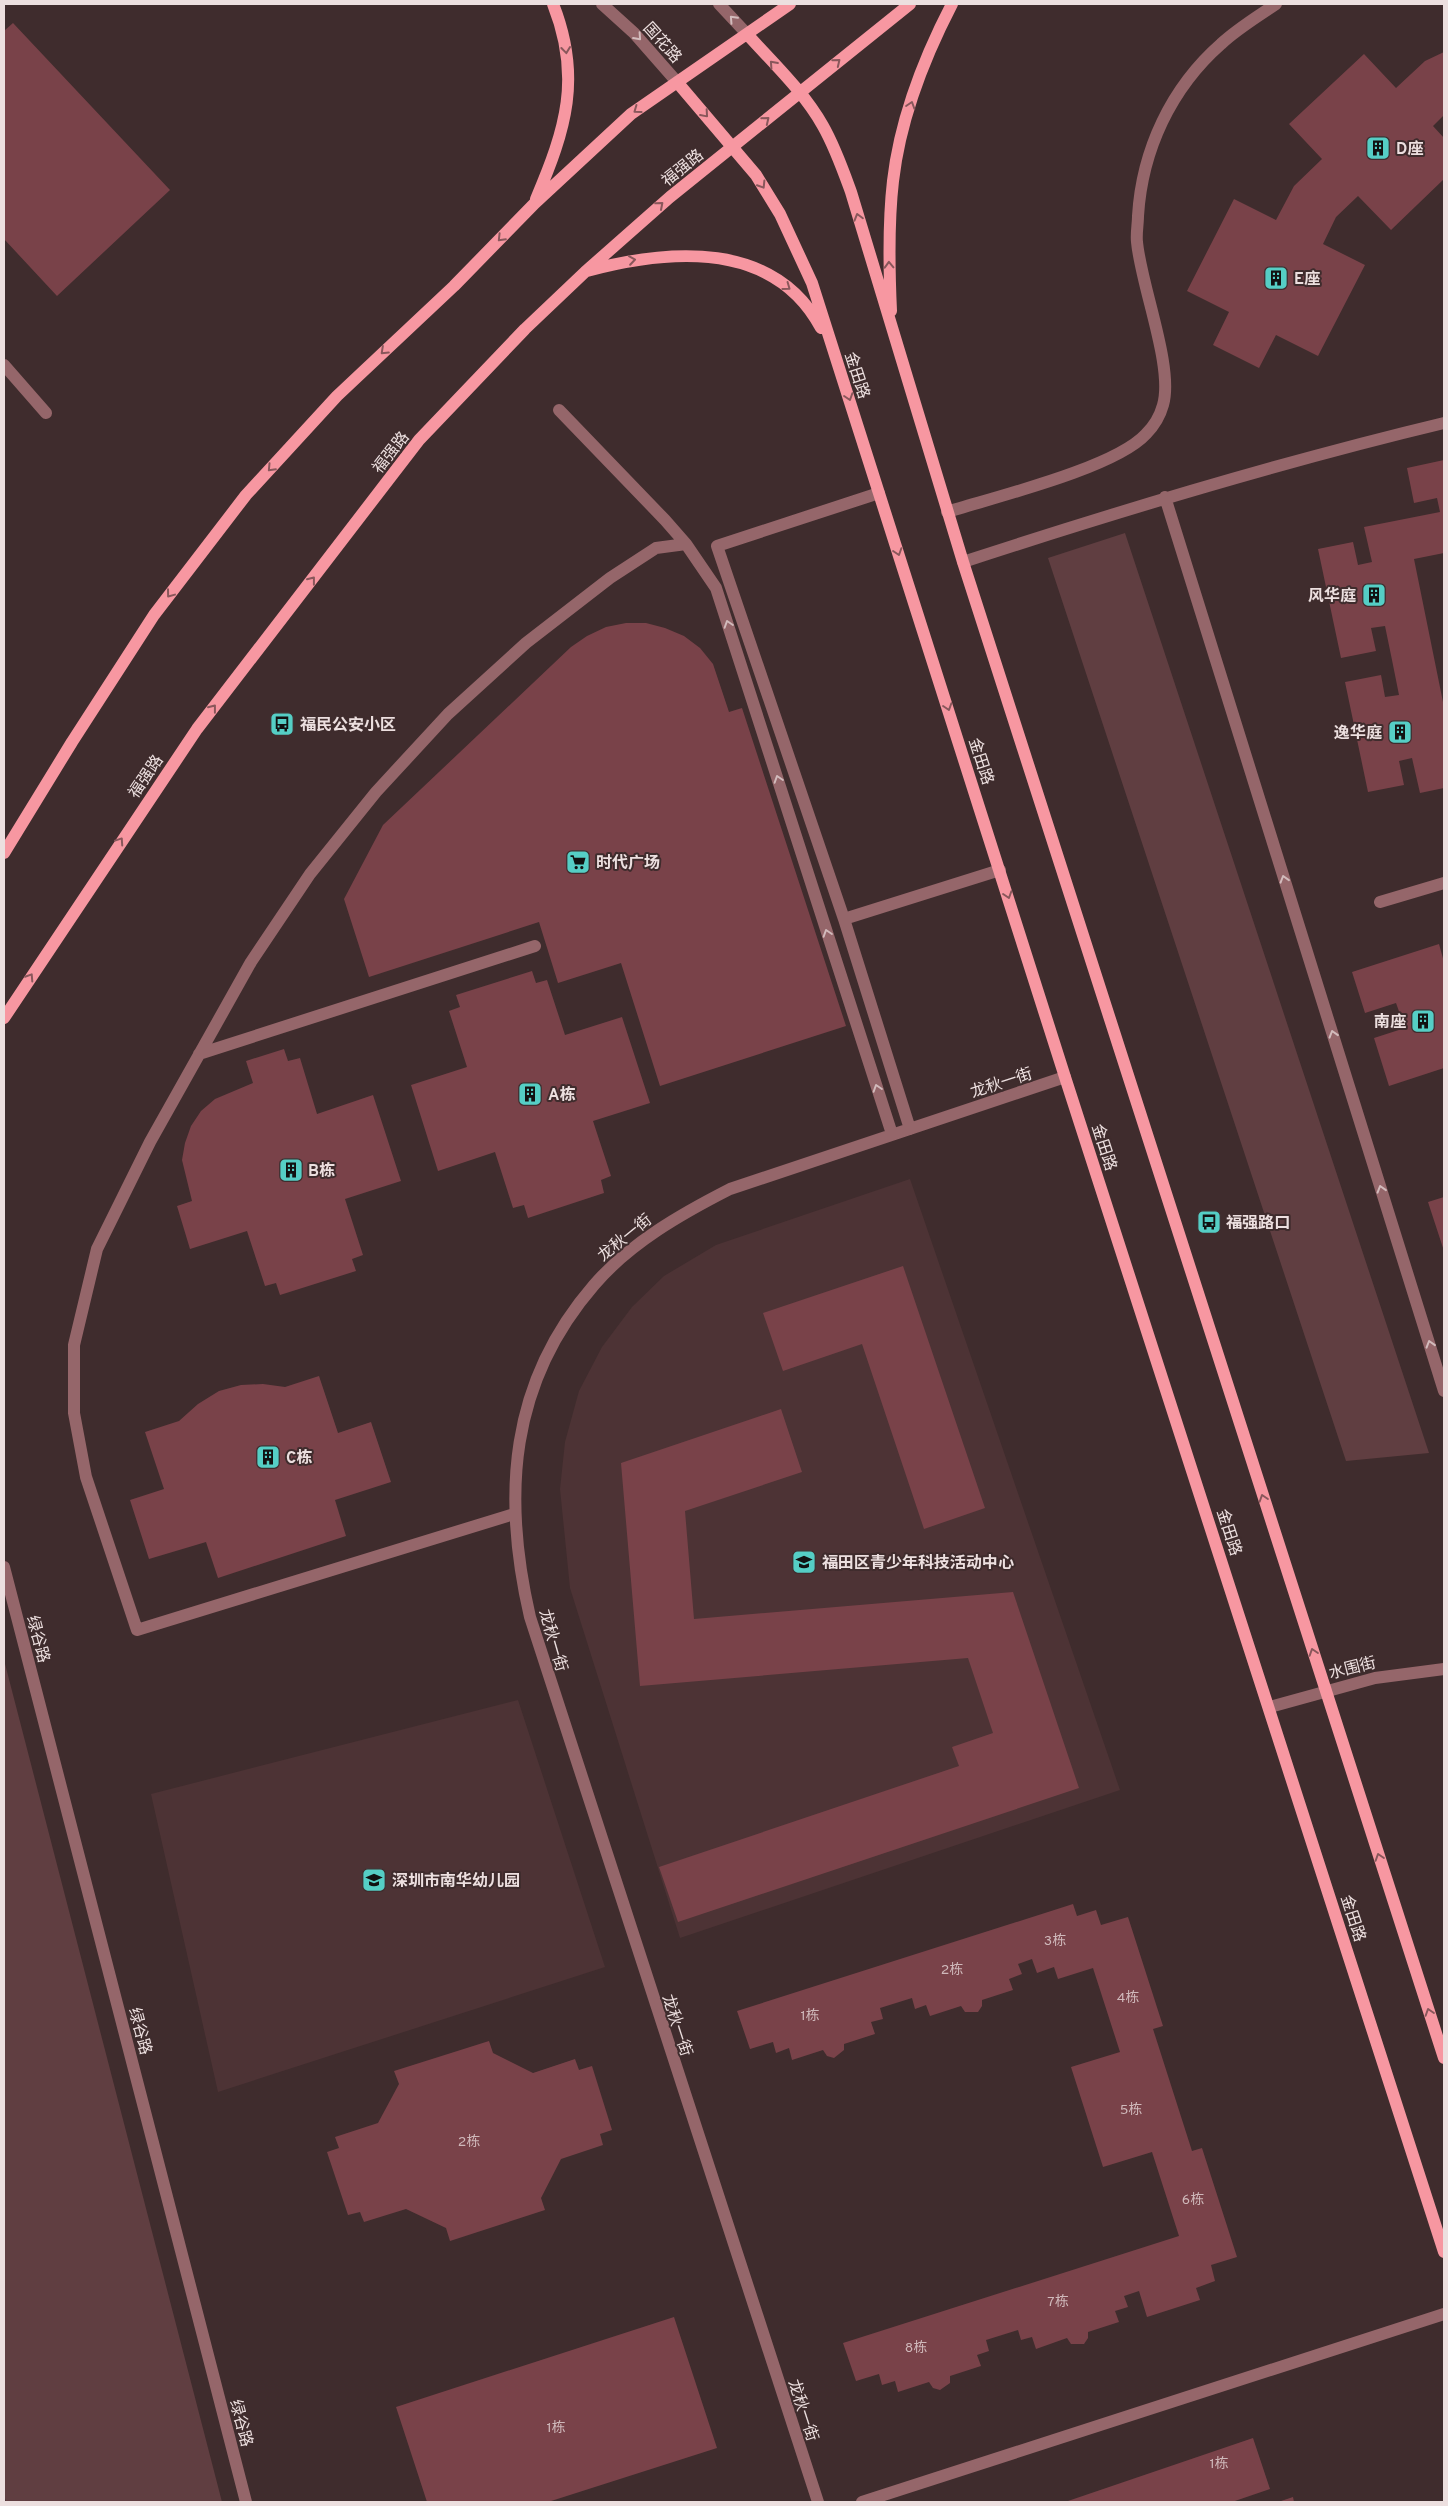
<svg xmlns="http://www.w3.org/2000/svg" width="1448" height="2506" font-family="Overpass,'Noto Sans SC',sans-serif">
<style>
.built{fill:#4d3335}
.green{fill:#603e41}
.building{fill:#794249}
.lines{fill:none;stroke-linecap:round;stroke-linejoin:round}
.minor{stroke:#95666a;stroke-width:12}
.major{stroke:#f797a1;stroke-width:12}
.oneway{stroke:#d2bbbc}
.oneway2{stroke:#89575b}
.labels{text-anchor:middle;stroke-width:4;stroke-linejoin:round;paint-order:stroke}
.number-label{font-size:14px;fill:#cfb8ba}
.street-label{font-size:16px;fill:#ecdfdf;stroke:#3f2c2d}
.poi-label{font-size:16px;font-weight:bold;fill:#ecdfdf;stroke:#3f2c2d;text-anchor:start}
</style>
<rect width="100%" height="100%" fill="#3f2c2d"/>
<path class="built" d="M910,1179l210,611 -440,148 -110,-350 -10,-99 5,-47 14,-51 23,-44 30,-40 32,-31 52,-31z
M518,1700l87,267 -387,125 -67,-298z"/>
<path class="green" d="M1125,533l304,920 -83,8 -298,-903z
M4,1660l218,842h-216l-2,-7z"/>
<path class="building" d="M13,23l157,167 -113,106 -53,-57v-208z
M1444,52v63l-11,11 11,12v41l-53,51 -33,-34 -22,21 -13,27 42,21 -47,91 -42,-21 -17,33 -46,-23 16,-33 -42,-21 47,-92 42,21 18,-34 28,-27 -33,-35 75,-70 32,34 29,-27z
M1444,460v93l-30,6 30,148v81l-24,5 -8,-35 -13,3 5,24 -36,7 -23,-110 36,-7 4,22 14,-2 -7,-35 -7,-34 -14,2 5,23 -35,7 -23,-109 35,-7 5,23 14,-3 -8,-35 76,-15 -3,-14 -23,5 -7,-35z
M626,623h20l19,5 19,8 16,12 13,16 16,48 13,-4 104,318 -186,60 -39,-123 -63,20 -19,-61 -170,55 -25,-78 39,-74 188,-178 16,-11 19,-9z
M1439,944l5,18v106l-55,18 -15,-48 31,-10 -9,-25 -31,10 -13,-41z
M532,971l4,12 11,-3 18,55 57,-18 28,86 -57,18 18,55 -10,4 3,13 -76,25 -4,-13 -11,3 -18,-56 -57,19 -27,-86 56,-18 -18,-56 11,-4 -4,-12z
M284,1049l4,12 12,-3 17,56 56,-19 28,86 -56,18 18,56 -11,4 4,12 -76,24 -4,-12 -11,3 -18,-55 -57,18 -13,-43 15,-5 -10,-41 3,-17 6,-17 10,-15 14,-12 38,-16 -7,-22z
M1444,1197v54l-16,-49z
M903,1266l82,242 -61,21 -62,-185 -79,27 -20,-58z
M319,1376l19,57 33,-11 20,60 -56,18 11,36 -128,42 -12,-36 -57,17 -19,-59 34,-11 -19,-57 34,-11 19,-17 21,-13 22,-6 22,-1 22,3z
M781,1409l21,63 -117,39 9,108 319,-27 66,196 -401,134 -19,-55 300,-101 -7,-19 41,-14 -25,-75 -328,28 -19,-223z
M1073,1904l4,12 19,-6 5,15 27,-8 35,109 -10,3 39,122 10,-3 35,109 -26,8 4,16 -19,7 4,12 -53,17 -8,-26 -15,5 4,11 -13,4 4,11 -31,10v6l-4,6h-13l-4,-6 -31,11 -4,-12 -11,3 -3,-10 -32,10 3,11 -12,4 4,11 -31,10v7l-10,7 -7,-2 -4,-6 -31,10 -3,-11 -13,4 -3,-11 -23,7 -13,-38 336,-107 -27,-84 -49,15 -32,-100 49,-15 -27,-84 -35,11 -4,-12 -17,6 -5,-14 -14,5 4,10 -13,5 4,11 -31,10v6l-4,6h-13l-4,-6 -31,10 -4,-11 -11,4 -3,-11 -32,10 3,11 -12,3 4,12 -31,10v6l-10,8 -7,-2 -4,-6 -31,10 -3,-12 -13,5 -3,-11 -23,7 -13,-38z
M489,2041l4,12 40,20 42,-14 4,11 13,-4 20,64 -12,4 3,11 -42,14 -20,39 4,12 -95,31 -4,-13 -40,-19 -42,13 -4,-10 -12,3 -21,-63 12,-4 -4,-11 43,-14 21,-39 -5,-13z
M674,2317l43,131 -169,54h-121l-31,-95z
M1253,2438l17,51 -38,13h-167z
M1293,2497l1,5h-16z"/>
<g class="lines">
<path class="minor" d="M602,4l32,29 43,49
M719,4l28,30
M4,365l42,48
M559,410l106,110 21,24 30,44 176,546
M879,493l-162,53 127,373 66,210
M1165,497l279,894
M947,512c48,-15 168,-44 199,-78 8,-8 14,-18 17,-29 11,-38 -22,-119 -26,-163 -1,-8 1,-18 1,-26 4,-66 33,-128 83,-172 16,-15 36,-27 55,-40
M963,562c159,-52 318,-100 481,-139
M1380,902l64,-19
M844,919l156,-49
M199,1054l336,-108
M514,1514l-377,116 -51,-153 -12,-64v-68l23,-96 53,-107 101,-180 59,-88 66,-82 72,-78 78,-71 84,-65 46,-30 30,-4
M4,1567l242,935
M1270,1707l105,-29 69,-9
M818,2502l-288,-885c-28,-121 -21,-234 64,-332 36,-42 87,-71 136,-96l335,-112
M862,2502l582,-188"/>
<path class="major" d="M747,34c26,29 57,58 76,92 12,21 20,44 28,66l112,370 481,1496
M677,82l79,93 24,39 32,69 253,794 379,1175
M536,199c30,-70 46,-122 17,-195
M587,271c82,-22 187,-31 234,57
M891,311c-2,-43 -3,-87 2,-130 7,-61 31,-123 59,-177
M4,853l68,-111 82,-127 92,-120 91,-99 117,-110 81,-83 96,-89 159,-110
M4,1018l193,-289 222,-289 106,-111 60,-57 85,-75 240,-193"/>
</g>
<defs><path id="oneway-chevron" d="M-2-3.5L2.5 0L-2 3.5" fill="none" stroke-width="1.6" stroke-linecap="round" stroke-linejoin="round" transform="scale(1.25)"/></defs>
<g class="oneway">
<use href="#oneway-chevron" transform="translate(733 19) rotate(-133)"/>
<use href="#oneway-chevron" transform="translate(638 37) rotate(48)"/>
<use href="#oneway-chevron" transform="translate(728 624) rotate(-108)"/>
<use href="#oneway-chevron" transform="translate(778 779) rotate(-108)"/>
<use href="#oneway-chevron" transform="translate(1284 879) rotate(-107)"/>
<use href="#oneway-chevron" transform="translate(827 933) rotate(-108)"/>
<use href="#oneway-chevron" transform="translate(1333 1034) rotate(-107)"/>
<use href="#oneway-chevron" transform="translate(877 1088) rotate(-108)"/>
<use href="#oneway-chevron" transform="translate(1381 1189) rotate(-107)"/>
<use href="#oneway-chevron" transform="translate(1430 1344) rotate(-107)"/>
</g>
<g class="oneway2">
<use href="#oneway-chevron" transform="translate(566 50) rotate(83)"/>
<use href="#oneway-chevron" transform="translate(837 62) rotate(-39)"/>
<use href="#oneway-chevron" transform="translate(773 64) rotate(-132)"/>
<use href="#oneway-chevron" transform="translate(911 105) rotate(-72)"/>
<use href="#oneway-chevron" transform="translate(637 110) rotate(144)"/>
<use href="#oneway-chevron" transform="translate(705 114) rotate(49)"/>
<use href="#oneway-chevron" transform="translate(766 120) rotate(-39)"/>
<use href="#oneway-chevron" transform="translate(762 185) rotate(58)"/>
<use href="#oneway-chevron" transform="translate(660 205) rotate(-41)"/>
<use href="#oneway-chevron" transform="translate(858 217) rotate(-106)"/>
<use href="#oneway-chevron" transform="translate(501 238) rotate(134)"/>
<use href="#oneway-chevron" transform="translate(632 260) rotate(-8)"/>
<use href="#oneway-chevron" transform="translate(889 265) rotate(-92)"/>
<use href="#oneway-chevron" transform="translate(787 287) rotate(36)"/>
<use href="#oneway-chevron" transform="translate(384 351) rotate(137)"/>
<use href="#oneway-chevron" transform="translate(849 397) rotate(72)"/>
<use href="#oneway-chevron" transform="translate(271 468) rotate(133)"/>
<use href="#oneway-chevron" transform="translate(898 552) rotate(72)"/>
<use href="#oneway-chevron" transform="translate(312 580) rotate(-52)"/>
<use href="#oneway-chevron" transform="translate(170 594) rotate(127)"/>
<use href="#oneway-chevron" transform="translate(948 707) rotate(72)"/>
<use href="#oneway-chevron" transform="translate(213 708) rotate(-52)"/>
<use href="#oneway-chevron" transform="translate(120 841) rotate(-56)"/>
<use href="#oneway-chevron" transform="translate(1008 895) rotate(72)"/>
<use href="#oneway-chevron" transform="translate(30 977) rotate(-57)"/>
<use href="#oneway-chevron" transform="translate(1263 1498) rotate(-108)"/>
<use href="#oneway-chevron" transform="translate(1313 1652) rotate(-108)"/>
<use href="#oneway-chevron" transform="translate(1379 1857) rotate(-108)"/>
<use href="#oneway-chevron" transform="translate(1429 2012) rotate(-108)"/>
</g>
<defs>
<g id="building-square" transform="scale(1.25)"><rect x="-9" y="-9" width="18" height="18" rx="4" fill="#55cec5" stroke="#3f2c2d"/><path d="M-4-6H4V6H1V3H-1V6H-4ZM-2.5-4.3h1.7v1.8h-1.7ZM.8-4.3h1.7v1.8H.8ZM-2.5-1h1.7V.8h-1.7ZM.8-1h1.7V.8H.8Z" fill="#111"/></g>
<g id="bus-square" transform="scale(1.25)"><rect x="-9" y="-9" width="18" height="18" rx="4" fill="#55cec5" stroke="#3f2c2d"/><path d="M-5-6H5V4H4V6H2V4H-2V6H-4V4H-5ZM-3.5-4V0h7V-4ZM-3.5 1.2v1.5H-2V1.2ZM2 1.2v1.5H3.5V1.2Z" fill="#111"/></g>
<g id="supermarket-square" transform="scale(1.25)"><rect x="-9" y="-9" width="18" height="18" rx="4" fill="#55cec5" stroke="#3f2c2d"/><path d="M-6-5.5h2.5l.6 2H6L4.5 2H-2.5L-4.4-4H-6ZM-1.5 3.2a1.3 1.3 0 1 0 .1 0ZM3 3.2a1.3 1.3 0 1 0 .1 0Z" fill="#111"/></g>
<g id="school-square" transform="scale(1.25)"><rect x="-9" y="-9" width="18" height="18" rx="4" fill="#55cec5" stroke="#3f2c2d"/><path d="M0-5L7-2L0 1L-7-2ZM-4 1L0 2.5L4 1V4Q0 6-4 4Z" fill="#111"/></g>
</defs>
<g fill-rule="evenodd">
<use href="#building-square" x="1378" y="148"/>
<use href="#building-square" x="1276" y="278"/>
<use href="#building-square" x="1374" y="595"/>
<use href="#bus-square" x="282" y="724"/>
<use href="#building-square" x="1400" y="732"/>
<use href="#supermarket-square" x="578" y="862"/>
<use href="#building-square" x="1423" y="1021"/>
<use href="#building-square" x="530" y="1094"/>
<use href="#building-square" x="291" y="1170"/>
<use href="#bus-square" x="1209" y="1222"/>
<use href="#building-square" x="268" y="1457"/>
<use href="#school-square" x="804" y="1562"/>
<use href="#school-square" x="374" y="1880"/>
</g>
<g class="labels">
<g class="number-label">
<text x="1055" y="1945">3栋</text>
<text x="952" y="1974">2栋</text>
<text x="1128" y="2002">4栋</text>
<text x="810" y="2020">1栋</text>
<text x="1131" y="2114">5栋</text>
<text x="469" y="2146">2栋</text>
<text x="1193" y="2204">6栋</text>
<text x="1058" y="2306">7栋</text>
<text x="916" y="2352">8栋</text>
<text x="556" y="2432">1栋</text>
<text x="1219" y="2468">1栋</text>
</g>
<g class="street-label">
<text transform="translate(663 42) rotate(48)" y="6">国花路</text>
<text transform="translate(682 167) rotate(-39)" y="6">福强路</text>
<text transform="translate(858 375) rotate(72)" y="6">金田路</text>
<text transform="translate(390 452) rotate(-52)" y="6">福强路</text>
<text transform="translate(982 761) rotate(72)" y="6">金田路</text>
<text transform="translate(145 776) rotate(-56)" y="6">福强路</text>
<text transform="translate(1001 1082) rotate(-18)" y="6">龙秋一街</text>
<text transform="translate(1105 1147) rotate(72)" y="6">金田路</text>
<text transform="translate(624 1237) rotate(-39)" y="6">龙秋一街</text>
<text transform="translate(1230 1532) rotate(72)" y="6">金田路</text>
<text transform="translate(39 1639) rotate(75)" y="6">绿谷路</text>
<text transform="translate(554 1640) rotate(74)" y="6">龙秋一街</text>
<text transform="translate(1352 1667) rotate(-14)" y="6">水围街</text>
<text transform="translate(1354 1918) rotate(72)" y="6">金田路</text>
<text transform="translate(678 2025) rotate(72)" y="6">龙秋一街</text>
<text transform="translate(141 2031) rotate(75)" y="6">绿谷路</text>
<text transform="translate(804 2410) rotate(72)" y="6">龙秋一街</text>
<text transform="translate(242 2423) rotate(75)" y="6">绿谷路</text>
</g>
<g class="poi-label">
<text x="1396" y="154">D座</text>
<text x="1294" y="284">E座</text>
<text x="1356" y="601" text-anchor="end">风华庭</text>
<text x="300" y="730">福民公安小区</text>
<text x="1382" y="738" text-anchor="end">逸华庭</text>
<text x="596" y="868">时代广场</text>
<text x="1406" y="1027" text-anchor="end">南座</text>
<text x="548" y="1100">A栋</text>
<text x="308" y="1176">B栋</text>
<text x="1226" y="1228">福强路口</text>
<text x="286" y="1463">C栋</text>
<text x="822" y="1568">福田区青少年科技活动中心</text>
<text x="392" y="1886">深圳市南华幼儿园</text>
</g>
</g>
<rect width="1448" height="2506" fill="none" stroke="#ecdfdf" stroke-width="10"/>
</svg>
